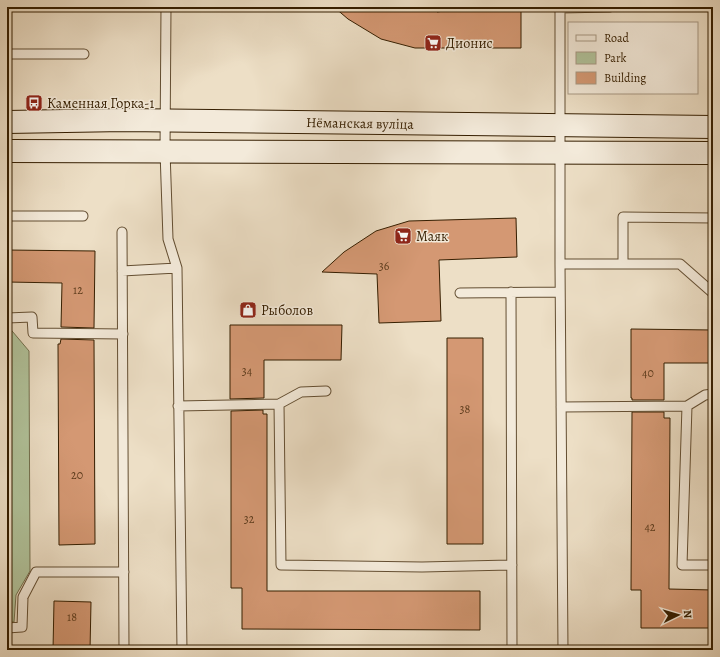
<svg xmlns="http://www.w3.org/2000/svg" width="720" height="657" font-family="Alegreya,serif">
<style>
.green{fill:#b1c39b;stroke:#73704e}
.building{fill:#d49873;stroke:#351e00}
.lines{fill:none;stroke-linecap:round;stroke-linejoin:round}
.service-casing{stroke:#634e32;stroke-width:11}
.secondary-casing{stroke:#351e00;stroke-width:24}
.service{stroke:#f3eada;stroke-width:9}
.secondary{stroke:#f3eada;stroke-width:22}
.labels{text-anchor:middle;stroke-width:3;stroke-linejoin:round;paint-order:stroke}
.number-label{font-size:12px;fill:#5d3c1d}
.poi-label{font-size:14px;fill:#351e00;stroke:#f3eada;text-anchor:start}
.street-label{font-size:14px;fill:#351e00;stroke:#f3eada}
</style>
<rect width="100%" height="100%" fill="#eddfc6"/>
<filter id="stains"><feTurbulence type="fractalNoise" baseFrequency=".005" numOctaves="4"/><feColorMatrix values="0 0 0 0 .2 0 0 0 0 .09 0 0 0 0 .02 0 0 0 .5 -.17"/></filter>
<radialGradient id="worn" r=".72"><stop offset=".6" stop-color="#630" stop-opacity="0"/><stop offset="1" stop-color="#630" stop-opacity=".3"/></radialGradient>
<path class="green" d="M7,325l22,26 1,220 -14,24 -2,27h-7z"/>
<path class="building" d="M334,7h103v5l34,-5h50v41h-106l-34,-9 -33,-20z
M516,218l1,39 -78,3 2,61 -62,2 -2,-49 -55,-2 22,-20 32,-21 33,-10z
M7,250l88,1 -1,77 -33,-1 1,-44 -55,-1z
M230,325h112l-1,35h-77v38l-34,1z
M631,329l82,1v33h-49v37h-32v-2h-1z
M447,338h36v206h-36z
M61,339l33,1 1,204 -36,1 -1,-201h2z
M263,410v4h4v177h213v39l-238,-1v-41h-11v-177z
M632,412h32v6h6l-1,171 44,1v38h-72v-38h-10z
M54,601l37,1 -1,48h-37z"/>
<g class="lines">
<g class="service-casing">
<path id="service" d="M166,7l-1,144 3,88 9,29 5,382
M560,7v257l3,386
M560,8l50,-1
M7,54h77
M7,216h76
M122,232l2,418
M560,264h120l33,29
M623,264v-47l90,1
M122,271l55,-3
M511,292l1,358
M460,293l100,-1
M7,318l25,-1 1,16 90,1
M326,391l-25,1 -22,12 2,161 141,2 90,-2
M713,394l-8,1 -18,11 -5,159h31
M178,406l101,-2
M561,407l126,-1
M7,628l15,-1 1,-30 13,-25h88"/>
</g>
<g class="secondary-casing">
<path id="secondary" d="M7,122l117,-2 589,7
M7,151l706,2"/>
</g>
<use href="#service" class="service"/>
<use href="#secondary" class="secondary"/>
</g>
<defs>
<g id="supermarket-square" transform="scale(0.9)"><rect x="-9" y="-9" width="18" height="18" rx="4" fill="#8f2418" stroke="#f3eada"/><path d="M-6-5.5h2.5l.6 2H6L4.5 2H-2.5L-4.4-4H-6ZM-1.5 3.2a1.3 1.3 0 1 0 .1 0ZM3 3.2a1.3 1.3 0 1 0 .1 0Z" fill="#fff"/></g>
<g id="bus-square" transform="scale(0.9)"><rect x="-9" y="-9" width="18" height="18" rx="4" fill="#8f2418" stroke="#f3eada"/><path d="M-5-6H5V4H4V6H2V4H-2V6H-4V4H-5ZM-3.5-4V0h7V-4ZM-3.5 1.2v1.5H-2V1.2ZM2 1.2v1.5H3.5V1.2Z" fill="#fff"/></g>
<g id="shop-square" transform="scale(0.9)"><rect x="-9" y="-9" width="18" height="18" rx="4" fill="#8f2418" stroke="#f3eada"/><path d="M-5-2.5h2.3a2.7 3.5 0 0 1 5.4 0H5L5.5 6h-11ZM-1.5-2.5h3a1.5 2.3 0 0 0-3 0Z" fill="#fff"/></g>
</defs>
<g fill-rule="evenodd">
<use href="#supermarket-square" x="433" y="43"/>
<use href="#bus-square" x="34" y="103"/>
<use href="#supermarket-square" x="403" y="236"/>
<use href="#shop-square" x="248" y="310"/>
</g>
<g class="labels">
<g class="number-label">
<text x="384" y="270">36</text>
<text x="78" y="294">12</text>
<text x="247" y="375">34</text>
<text x="648" y="377">40</text>
<text x="465" y="413">38</text>
<text x="77" y="479">20</text>
<text x="249" y="523">32</text>
<text x="650" y="531">42</text>
<text x="72" y="621">18</text>
</g>
<g class="poi-label">
<text x="446" y="48">Дионис</text>
<text x="47" y="108">Каменная Горка-1</text>
<text x="416" y="241">Маяк</text>
<text x="261" y="315">Рыболов</text>
</g>
<g class="street-label">
<text transform="translate(360 123) rotate(1)" y="5">Нёманская вуліца</text>
</g>
</g>
<rect width="720" height="657" fill="none" stroke="#eddfc6" stroke-width="24"/>
<rect x="8" y="8" width="704" height="641" fill="none" stroke="#351e00" stroke-width="2"/>
<rect x="12" y="12" width="696" height="633" fill="none" stroke="#351e00"/>
<rect x="568" y="22" width="130" height="72" fill="#f3eada" stroke="#a79883"/>
<rect x="576" y="35" width="20" height="6" fill="#f3eada" stroke="#a79883"/>
<text x="604" y="42" font-size="12" fill="#351e00">Road</text>
<rect x="576" y="52" width="20" height="12" fill="#b1c39b" stroke="#a79883"/>
<text x="604" y="62" font-size="12" fill="#351e00">Park</text>
<rect x="576" y="72" width="20" height="12" fill="#d49873" stroke="#a79883"/>
<text x="604" y="82" font-size="12" fill="#351e00">Building</text>
<g transform="translate(678 615) rotate(85)" stroke="#f3eada" stroke-width="3" paint-order="stroke">
<path d="M0-3L7 15L0 10L-7 15Z" fill="#351e00"/>
<text y="-6" font-size="11" font-weight="bold" text-anchor="middle" fill="#351e00">N</text>
</g>
<rect width="100%" height="100%" filter="url(#stains)"/>
<rect width="100%" height="100%" fill="url(#worn)"/>
</svg>
